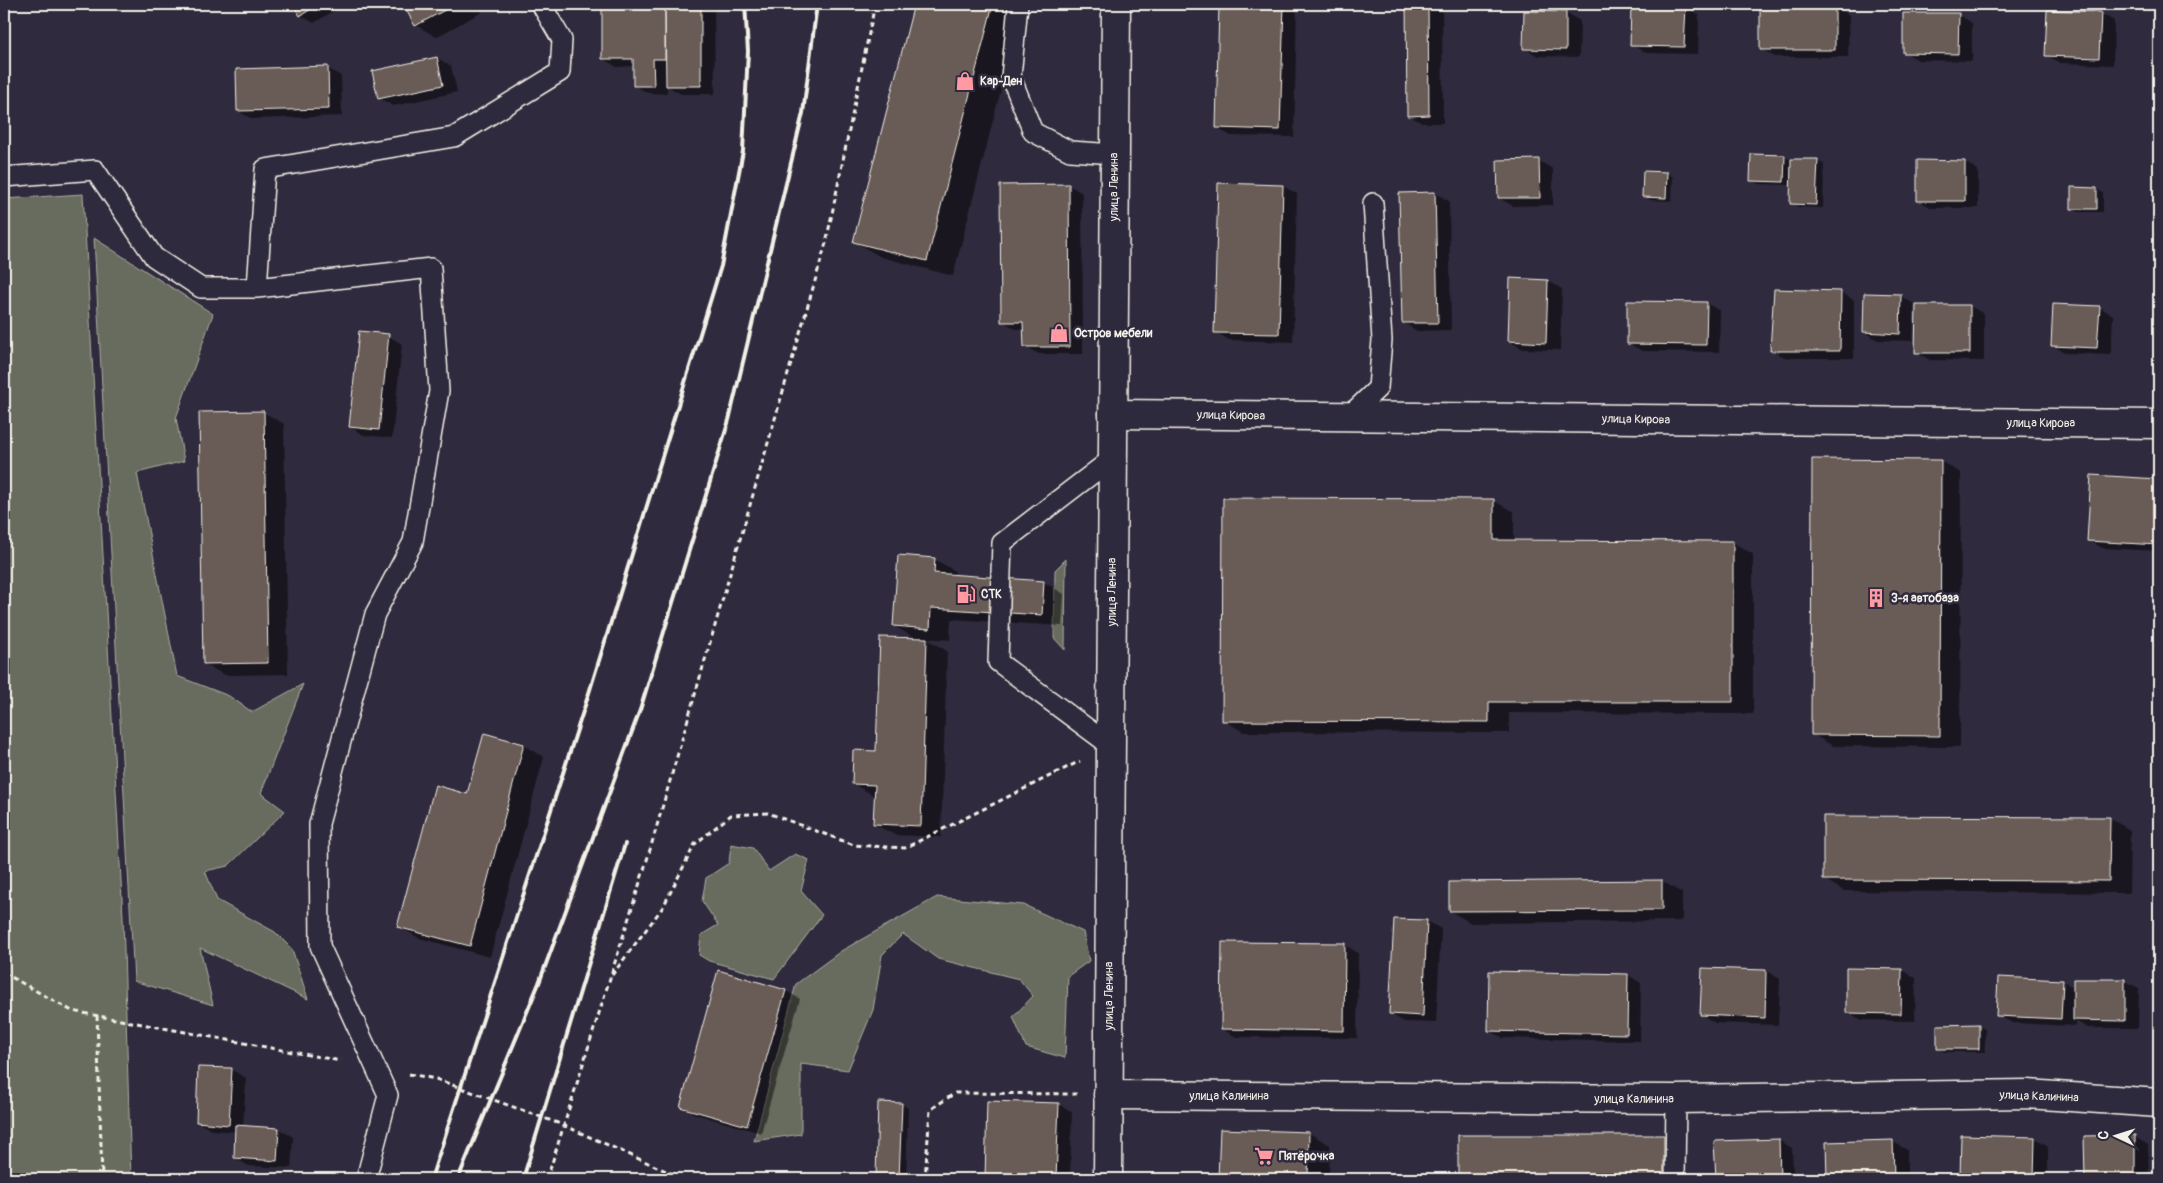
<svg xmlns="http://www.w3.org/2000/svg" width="2163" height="1183" font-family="Pangolin,sans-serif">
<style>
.green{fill:#676c5e;stroke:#aeaea3}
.shadow{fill:#0007}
.building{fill:#695b57;stroke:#f4f1e8}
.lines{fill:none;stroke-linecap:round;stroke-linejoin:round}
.service-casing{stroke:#f4f1e8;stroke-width:22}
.minor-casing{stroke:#f4f1e8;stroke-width:31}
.tertiary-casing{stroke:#f4f1e8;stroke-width:31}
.path{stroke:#f4f1e8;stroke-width:3;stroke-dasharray:5 4;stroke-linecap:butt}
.service{stroke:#2f2a3d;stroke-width:19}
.minor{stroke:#2f2a3d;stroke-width:28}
.tertiary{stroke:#2f2a3d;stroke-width:28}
.rail{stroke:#f4f1e8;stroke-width:4}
.labels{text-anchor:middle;stroke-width:5;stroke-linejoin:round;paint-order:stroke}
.poi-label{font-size:12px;font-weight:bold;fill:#f4f1e8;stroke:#2f2a3d;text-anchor:start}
.street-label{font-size:12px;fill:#f4f1e8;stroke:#2f2a3d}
</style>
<rect width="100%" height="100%" fill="#2f2a3d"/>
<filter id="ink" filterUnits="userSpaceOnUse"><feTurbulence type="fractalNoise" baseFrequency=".02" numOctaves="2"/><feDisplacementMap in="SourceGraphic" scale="10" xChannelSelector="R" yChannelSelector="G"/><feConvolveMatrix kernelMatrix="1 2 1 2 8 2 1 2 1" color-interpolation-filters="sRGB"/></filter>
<g filter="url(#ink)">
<path class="green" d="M83,194l40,723 8,262h-127v-980z
M94,238l119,76 -37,104 8,43 -47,12 40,203 52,20 23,16 51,-28 -42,109 24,18 -57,55 -23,5 12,29 58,32 17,17 16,50 -108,-51 13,57 -79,-24z
M1066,559l-1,91 -11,-12 1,-68z
M731,844l22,4 16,23 26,-17 14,6 -8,31 21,24 -48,64 -65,-18 -10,-6 2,-20 17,-10 -16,-24 4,-23 23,-15z
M937,897l87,8 59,27 6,29 -21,15 -3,82 -39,-11 -13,-30 20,-21 -14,-17 -81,-20 -35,-25 -21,21 -9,55 -25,60 -47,-6v70l-47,7 42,-157 45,-33z"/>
<path class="shadow" d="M294,4h38l3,6 -21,13 -14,-8z
M404,4h74l4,8 -46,25 -20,-12z
M603,4h111l1,90h-34l-14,-8v8l-19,-1 -14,-8v-19l-17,1 -14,-8z
M915,4h108l-70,272 -72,-19 -26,-15z
M1220,4h77l-3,133 -63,-1 -14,-8z
M1407,4l35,1 1,118h-21l-14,-8z
M1762,6l73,1 14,8 -1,42h-73l-14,-8z
M1685,7l14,8 -1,39 -52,-1 -14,-8z
M1525,12l41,1 14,8 -1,36 -41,-1 -13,-8z
M2100,13l14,8 -1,44 -53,-2 -13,-8z
M1959,15l13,8v38l-54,-1 -14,-8z
M437,58l14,8 6,26 -64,14 -14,-8z
M327,68l14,8 1,40 -90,3 -14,-8z
M1784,156l7,4 26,1 7,3 -1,44 -25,-1 -7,-4 1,-18 -34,-1 -6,-4z
M1539,161l14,8v36l-40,1 -14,-8z
M1964,162l14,8v38h-46l-14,-8z
M1667,173l6,4 -1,24 -22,-1 -6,-4z
M1219,184l64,2 14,8 -4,148 -64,-2 -13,-8z
M1069,185l13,8 1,161h-44l-14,-7v-18h-9l-14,-8z
M2097,189l6,4v19h-24l-7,-4z
M1435,193l14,8 2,129 -34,1 -13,-8z
M1548,281l14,8 -2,61 -37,-1 -14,-8z
M1840,292l14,8v58h-69l-13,-8z
M1900,296l14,8 -1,37 -35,-1 -14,-8z
M1706,303l14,8 -1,41 -77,-1 -14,-8z
M1970,306l14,8v47l-54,-1 -14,-8z
M2099,307l14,8 -2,40 -45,-2 -14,-8z
M388,336l14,8 -10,94 -28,-3 -14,-8z
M263,412l21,12 4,250 -63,1 -21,-11z
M1940,461l21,12 -1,274 -127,-1 -21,-12z
M2092,477l67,3v71l-57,-3 -13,-8z
M1494,501l20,11v29l218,1 21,12v160l-244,-1v20l-265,-1 -21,-12z
M934,559l21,12 -1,5 90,6 20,12 -2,32 -111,-7 -1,21 -25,-2 22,13 -6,186 -46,-2 -21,-11 1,-28 -22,-12 24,-31 40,-114 -23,-13z
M485,735l39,10 20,12 -54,200 -71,-19 -21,-12 70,-130z
M2109,818l21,12 -1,63 -285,-2 -20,-12z
M1662,881l20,12v28l-211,2 -21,-12z
M1427,921l14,8 -5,94 -32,-1 -13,-8z
M1345,945l13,8 -1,85 -121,-1 -14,-8z
M1902,970l14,8 -1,43 -54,-1 -14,-8z
M1766,971l14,8 -2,46 -63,-2 -13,-8z
M719,972l67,19 14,8 -39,134 -66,-19 -14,-8z
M1628,975l13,8 -1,58 -137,-3 -14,-8z
M2074,980l51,1 14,7 -1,40h-50l-13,-7v5l-63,-3 -14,-8 65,-34 11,7z
M1978,1026l7,3v23h-40l-7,-4z
M200,1069l32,1 14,8 -3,49 36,2 14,8 -2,31 -42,-2 -14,-8 1,-26 -25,-2 -13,-8z
M988,1102l70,2 14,8 -2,67h-84z
M880,1103l21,1 7,4 -2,71h-29z
M1221,1131l88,2 21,12 -1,34h-109z
M1664,1136l14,8v35h-218v-42z
M1962,1137l73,1 13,8v33h-86z
M2086,1137h49l13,8 1,34h-63z
M1778,1140l14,8 1,31h-76l-1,-36z
M1893,1142l14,8v29h-79l-1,-35z"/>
<path class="building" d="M293,4h26l-19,12z
M403,4h53l-41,22z
M602,4h63v55h-12l1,27h-21v-27h-31z
M665,4h36v82h-35z
M914,4h79l-66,257 -74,-19z
M1219,4h65l-4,126 -64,-2z
M1406,4h22l1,111 -22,1z
M1631,4l55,2 -2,41 -54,-1z
M1760,5l75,1v44h-75z
M2047,10l54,2 -2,46 -54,-2z
M1524,11l42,1v38l-43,-1z
M1903,13h56l-1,41 -55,-1z
M437,57l6,28 -65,14 -6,-28z
M328,66l1,43 -92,2 -1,-42z
M1751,154l34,1 -1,27 -34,-1z
M1539,159l1,39h-42l-1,-38z
M1791,159h27l-2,46 -26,-1z
M1917,160l48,1v40h-48z
M1643,171l24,1 -1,26 -24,-1z
M1218,183l65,2 -4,149 -65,-1z
M1069,184l1,163h-46l-1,-25h-22l-1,-137z
M2071,187l26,1v21h-26z
M1435,192l3,131h-36l-3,-130z
M1510,278l38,2 -2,63 -38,-2z
M1774,289l67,2 -1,60h-70z
M1864,293l37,1 -1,40 -37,-2z
M1627,301l80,1 -1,43 -79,-1z
M2053,304l47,2 -3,42 -46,-2z
M1916,305h54v48h-55z
M359,331l30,3 -10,96 -30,-3z
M264,411l4,252 -65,1 -4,-252z
M1812,459l129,1 -1,276 -129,-1z
M2091,475l68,4v66l-72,-4z
M1223,498l271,1v41l239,1v161h-244v20l-267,-1z
M898,555l37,3 -1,15 110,8 -2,34 -111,-7 -1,21 -37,-3z
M880,637l47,1 -6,188 -48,-2 2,-39 -23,-1 1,-34 23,1z
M484,733l40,11 -54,202 -73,-19 38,-142 32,9z
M1823,816l287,1 -1,64 -286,-1z
M1662,880v30l-213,1v-29z
M1394,919l33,1 -4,96 -34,-2z
M1222,942l123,1 -1,88 -123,-2z
M1702,968l64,2 -1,48 -65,-3z
M1846,968l56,1 -1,45 -55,-1z
M718,970l68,20 -39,136 -67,-19z
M1489,971l139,3 -1,60 -139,-3z
M1998,977l65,3 -2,39 -65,-3z
M2073,979h52v42l-52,-1z
M1979,1024v25h-42v-24z
M198,1067l34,1 -3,57 -33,-3z
M987,1101l72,2 -3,76h-71z
M878,1102l24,1 -3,76h-23z
M235,1125l44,3 -2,33 -43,-3z
M1220,1129l89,3 -1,47h-90z
M1458,1135h206v44h-206z
M1961,1135l74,2 -1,42h-74z
M2135,1135v44h-50l-1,-43z
M1779,1139l1,40h-64l-2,-38z
M1893,1140l1,39h-67l-1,-37z
M183,1173l33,4v2h-33z"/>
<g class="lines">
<g class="service-casing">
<path id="service" d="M1018,5l-7,72 22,55 37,19 45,3
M4,177l91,-7 59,87 47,31h56
M1349,416l29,-28 4,-48 -9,-137
M1111,746l-113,-84 4,-119 111,-85
M366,1179l22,-84 -68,-149 -1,-122 56,-210 38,-72 26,-151 -8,-123 -174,20 8,-119 189,-32 106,-65 2,-32 -21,-36
M1675,1179l1,-80"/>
</g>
<g class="minor-casing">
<path id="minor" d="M1113,414l1046,10
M1108,1095l568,4 351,-5 132,9"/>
</g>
<g class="tertiary-casing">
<path id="tertiary" d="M1108,1179l8,-1175"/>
</g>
<path class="path" d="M4,973l68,38 269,50
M612,975l51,-68 32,-63 36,-29 37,-2 86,32 51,3 175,-87
M97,1015l5,164
M409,1074l27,5 127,46 121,54
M547,1179l100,-319 179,-617 49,-239
M925,1179l5,-69 25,-17 122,1"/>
<use href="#service" class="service"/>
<use href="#minor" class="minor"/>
<use href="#tertiary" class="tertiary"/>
<path class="rail" d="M431,1179l158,-486 132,-427 22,-115 5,-100 -3,-47
M458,1179l81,-196 101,-273 89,-290 74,-307 14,-109
M523,1179l102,-335"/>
</g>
</g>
<defs>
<g id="shop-bare" transform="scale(1.5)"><path d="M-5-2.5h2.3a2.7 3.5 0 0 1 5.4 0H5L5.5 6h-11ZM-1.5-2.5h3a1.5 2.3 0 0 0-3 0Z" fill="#ff9aa2" stroke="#2f2a3d" stroke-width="2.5" paint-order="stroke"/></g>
<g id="fuel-bare" transform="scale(1.5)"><path d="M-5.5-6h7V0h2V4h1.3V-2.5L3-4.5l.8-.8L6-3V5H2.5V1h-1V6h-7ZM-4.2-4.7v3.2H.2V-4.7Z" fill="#ff9aa2" stroke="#2f2a3d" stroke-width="2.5" paint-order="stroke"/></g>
<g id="building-bare" transform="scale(1.5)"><path d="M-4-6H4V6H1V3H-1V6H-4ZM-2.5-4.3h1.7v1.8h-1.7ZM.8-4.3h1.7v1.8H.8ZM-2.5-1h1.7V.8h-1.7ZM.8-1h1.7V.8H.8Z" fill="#ff9aa2" stroke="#2f2a3d" stroke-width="2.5" paint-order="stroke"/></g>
<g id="supermarket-bare" transform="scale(1.5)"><path d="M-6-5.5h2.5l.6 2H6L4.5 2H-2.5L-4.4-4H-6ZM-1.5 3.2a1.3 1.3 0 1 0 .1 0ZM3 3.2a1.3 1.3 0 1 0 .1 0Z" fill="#ff9aa2" stroke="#2f2a3d" stroke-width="2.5" paint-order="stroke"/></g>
</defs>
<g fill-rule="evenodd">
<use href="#shop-bare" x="965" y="81"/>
<use href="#shop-bare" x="1059" y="333"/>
<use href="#fuel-bare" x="966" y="594"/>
<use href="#building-bare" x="1876" y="598"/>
<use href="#supermarket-bare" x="1264" y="1156"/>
</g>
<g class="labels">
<g class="poi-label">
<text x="980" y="85">Кар-Ден</text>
<text x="1074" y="337">Остров мебели</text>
<text x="981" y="598">СТК</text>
<text x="1891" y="602">3-я автобаза</text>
<text x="1279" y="1160">Пятёрочка</text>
</g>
<g class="street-label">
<text transform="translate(1114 187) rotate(-90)" y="4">улица Ленина</text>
<text transform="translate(1231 415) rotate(1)" y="4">улица Кирова</text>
<text transform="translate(1636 419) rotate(1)" y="4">улица Кирова</text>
<text x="2041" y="427">улица Кирова</text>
<text transform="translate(1112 592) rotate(-90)" y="4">улица Ленина</text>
<text transform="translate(1109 996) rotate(-90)" y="4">улица Ленина</text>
<text x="1229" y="1100">улица Калинина</text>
<text transform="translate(2039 1096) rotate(2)" y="4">улица Калинина</text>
<text x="1634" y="1103">улица Калинина</text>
</g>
</g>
<rect width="2163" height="1183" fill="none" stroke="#2f2a3d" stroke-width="20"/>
<rect x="10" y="10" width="2143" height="1163" fill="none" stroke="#f4f1e8" stroke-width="2" filter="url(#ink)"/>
<g transform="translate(2116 1136) rotate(274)" stroke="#2f2a3d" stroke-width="4" paint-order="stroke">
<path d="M0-4L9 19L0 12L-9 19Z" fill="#f4f1e8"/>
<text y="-8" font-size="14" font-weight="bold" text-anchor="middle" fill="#f4f1e8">С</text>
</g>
</svg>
